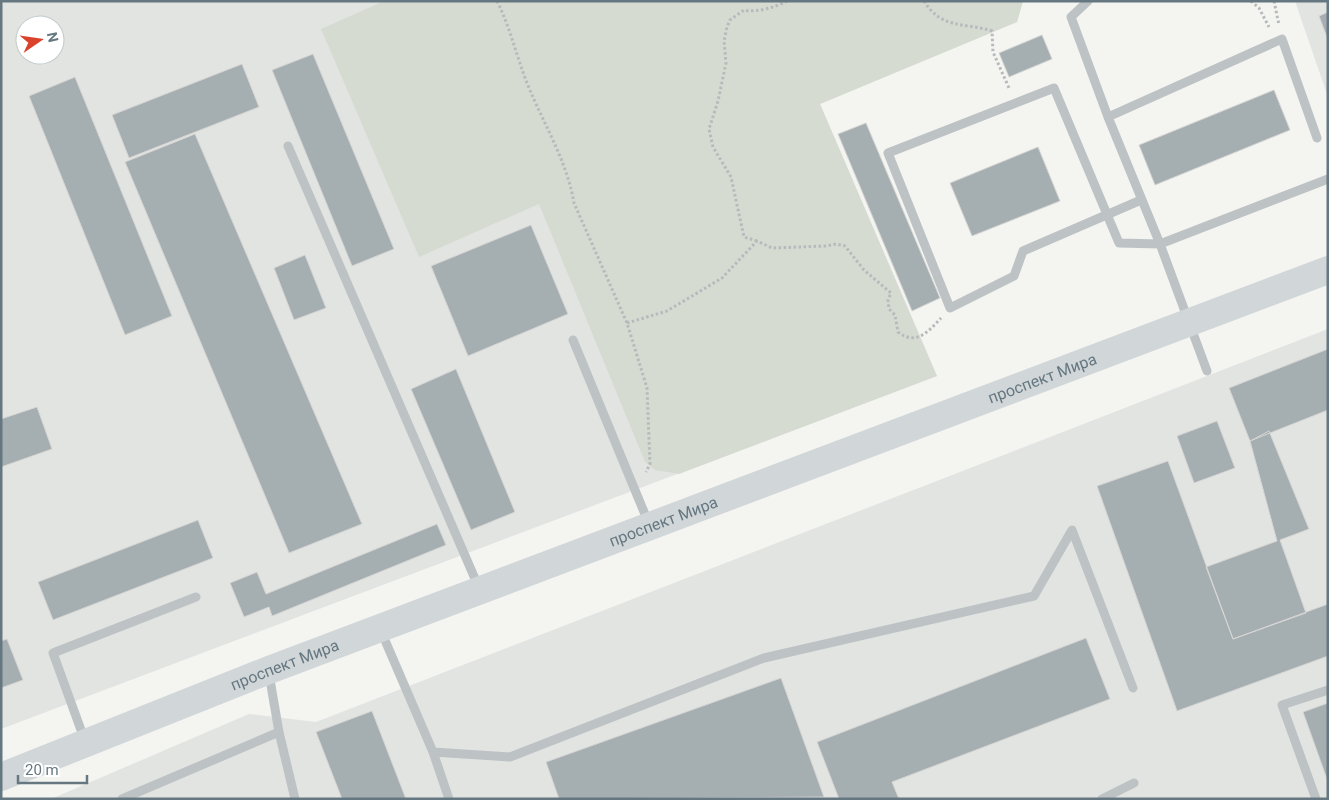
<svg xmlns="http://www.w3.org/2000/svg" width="1329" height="800" font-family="Roboto,sans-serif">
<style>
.built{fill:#e2e4e2;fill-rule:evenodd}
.green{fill:#d6dbd2}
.building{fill:#a5aeb1;stroke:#d6d5d3}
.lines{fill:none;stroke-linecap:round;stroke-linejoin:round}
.path{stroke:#b7babc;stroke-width:3;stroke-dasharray:2.5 2.5;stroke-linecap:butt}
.service{stroke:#bdc2c4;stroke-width:9}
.primary{stroke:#d1d6d9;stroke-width:28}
.labels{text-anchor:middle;stroke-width:5;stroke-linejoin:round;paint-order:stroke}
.street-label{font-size:16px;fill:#657780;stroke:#fff}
</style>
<rect width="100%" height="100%" fill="#f4f4f1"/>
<path class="built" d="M1,1h1022l-6,21 -197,82 117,272 -936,353zM25,25h30v30h-30z
M1295,1h33v96z
M1328,329v470h-1277l198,-85 67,8z"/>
<path class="green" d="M384,1h639l-6,21 -197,82 117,272 -258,98 -24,-4 -10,-8 -106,-258 -120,53 -98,-228z"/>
<path class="building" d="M1328,12v28l-9,-24z
M1042,35l10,24 -43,18 -10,-24z
M313,54l81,195 -42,17 -80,-196z
M242,64l17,43 -130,51 -17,-43z
M75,77l97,239 -47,19 -96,-239z
M1274,90l16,40 -135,55 -16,-40z
M866,123l74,175 -28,13 -74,-177z
M195,134l167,390 -73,29 -164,-391z
M1038,147l22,54 -88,35 -22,-53z
M531,225l37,89 -100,42 -37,-90z
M305,255l21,53 -32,12 -20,-52z
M1328,349v61l-78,31 -21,-53z
M456,369l59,143 -44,18 -60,-141z
M37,407l15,42 -51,18v-48z
M1217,421l18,47 -41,15 -17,-47z
M1269,431l40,98 -29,11 26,73 -73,26 -27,-72 71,-26 -27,-100z
M1168,461l65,178 95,-35v52l-151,55 -80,-225z
M198,520l15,38 -160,62 -15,-38z
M437,524l9,21 -174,71 -3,-9 -25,10 -14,-34 27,-11 9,22z
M1086,638l24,61 -218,83 7,17h-60l-22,-57z
M7,639l16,41 -22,8v-47z
M781,678l43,119 -265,2 -13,-37z
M1328,703v79l-25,-70z
M372,711l34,88h-64l-26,-67z"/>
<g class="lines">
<path class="path" d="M497,1c14,28 20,58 32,87 16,38 38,74 45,115l53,120 20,65 3,76 -4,8
M924,1c18,29 40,21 68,30l1,21 16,36
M1251,1l8,7 10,19
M1274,1l5,24
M757,241l-13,-4 -13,-60 -18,-30 -4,-18 9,-28 8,-38 -2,-22 3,-14 3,-7 14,-10c12,3 32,-3 43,-9
M627,323l40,-12 55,-33 35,-37 15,7 54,-2 10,-2 9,2 19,24 27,23 -3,7 1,9 6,6 3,17c18,14 30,0 43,-14"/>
<path class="service" d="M1088,1l-17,16 37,100
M288,146l191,442
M1141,200l-118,51 -9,25 -64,32 -62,-155 166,-65 65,155 41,1 168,-65
M573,340l76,184
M1207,371l-47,-127 -52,-127 174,-78 35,99
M381,631l52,121 77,5 254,-99 270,-62 38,-66 61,158
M269,674l10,58 16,67
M85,741l-32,-88 143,-56
M433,752l16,47
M122,799l157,-67
M1102,799l32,-16
M1316,799l-34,-94 46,-15"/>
<path class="primary" id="s1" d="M1,777l268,-107 1059,-400"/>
</g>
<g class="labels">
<g class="street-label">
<text dy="6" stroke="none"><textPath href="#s1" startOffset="1115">проспект Мира</textPath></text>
<text dy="6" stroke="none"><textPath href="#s1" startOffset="710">проспект Мира</textPath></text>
<text dy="6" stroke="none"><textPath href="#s1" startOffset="305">проспект Мира</textPath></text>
</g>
</g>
<rect width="1329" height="800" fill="none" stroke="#657780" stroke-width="5"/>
<g transform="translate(40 40) rotate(77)"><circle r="24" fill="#ffffff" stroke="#c1c9cc"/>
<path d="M0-4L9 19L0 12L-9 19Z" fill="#da422b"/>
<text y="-8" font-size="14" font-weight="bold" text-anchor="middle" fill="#657780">N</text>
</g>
<path d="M18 775v8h69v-8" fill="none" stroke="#657780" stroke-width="2.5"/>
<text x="25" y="775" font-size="15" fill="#657780" stroke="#ffffff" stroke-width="4" paint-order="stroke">20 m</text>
</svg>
